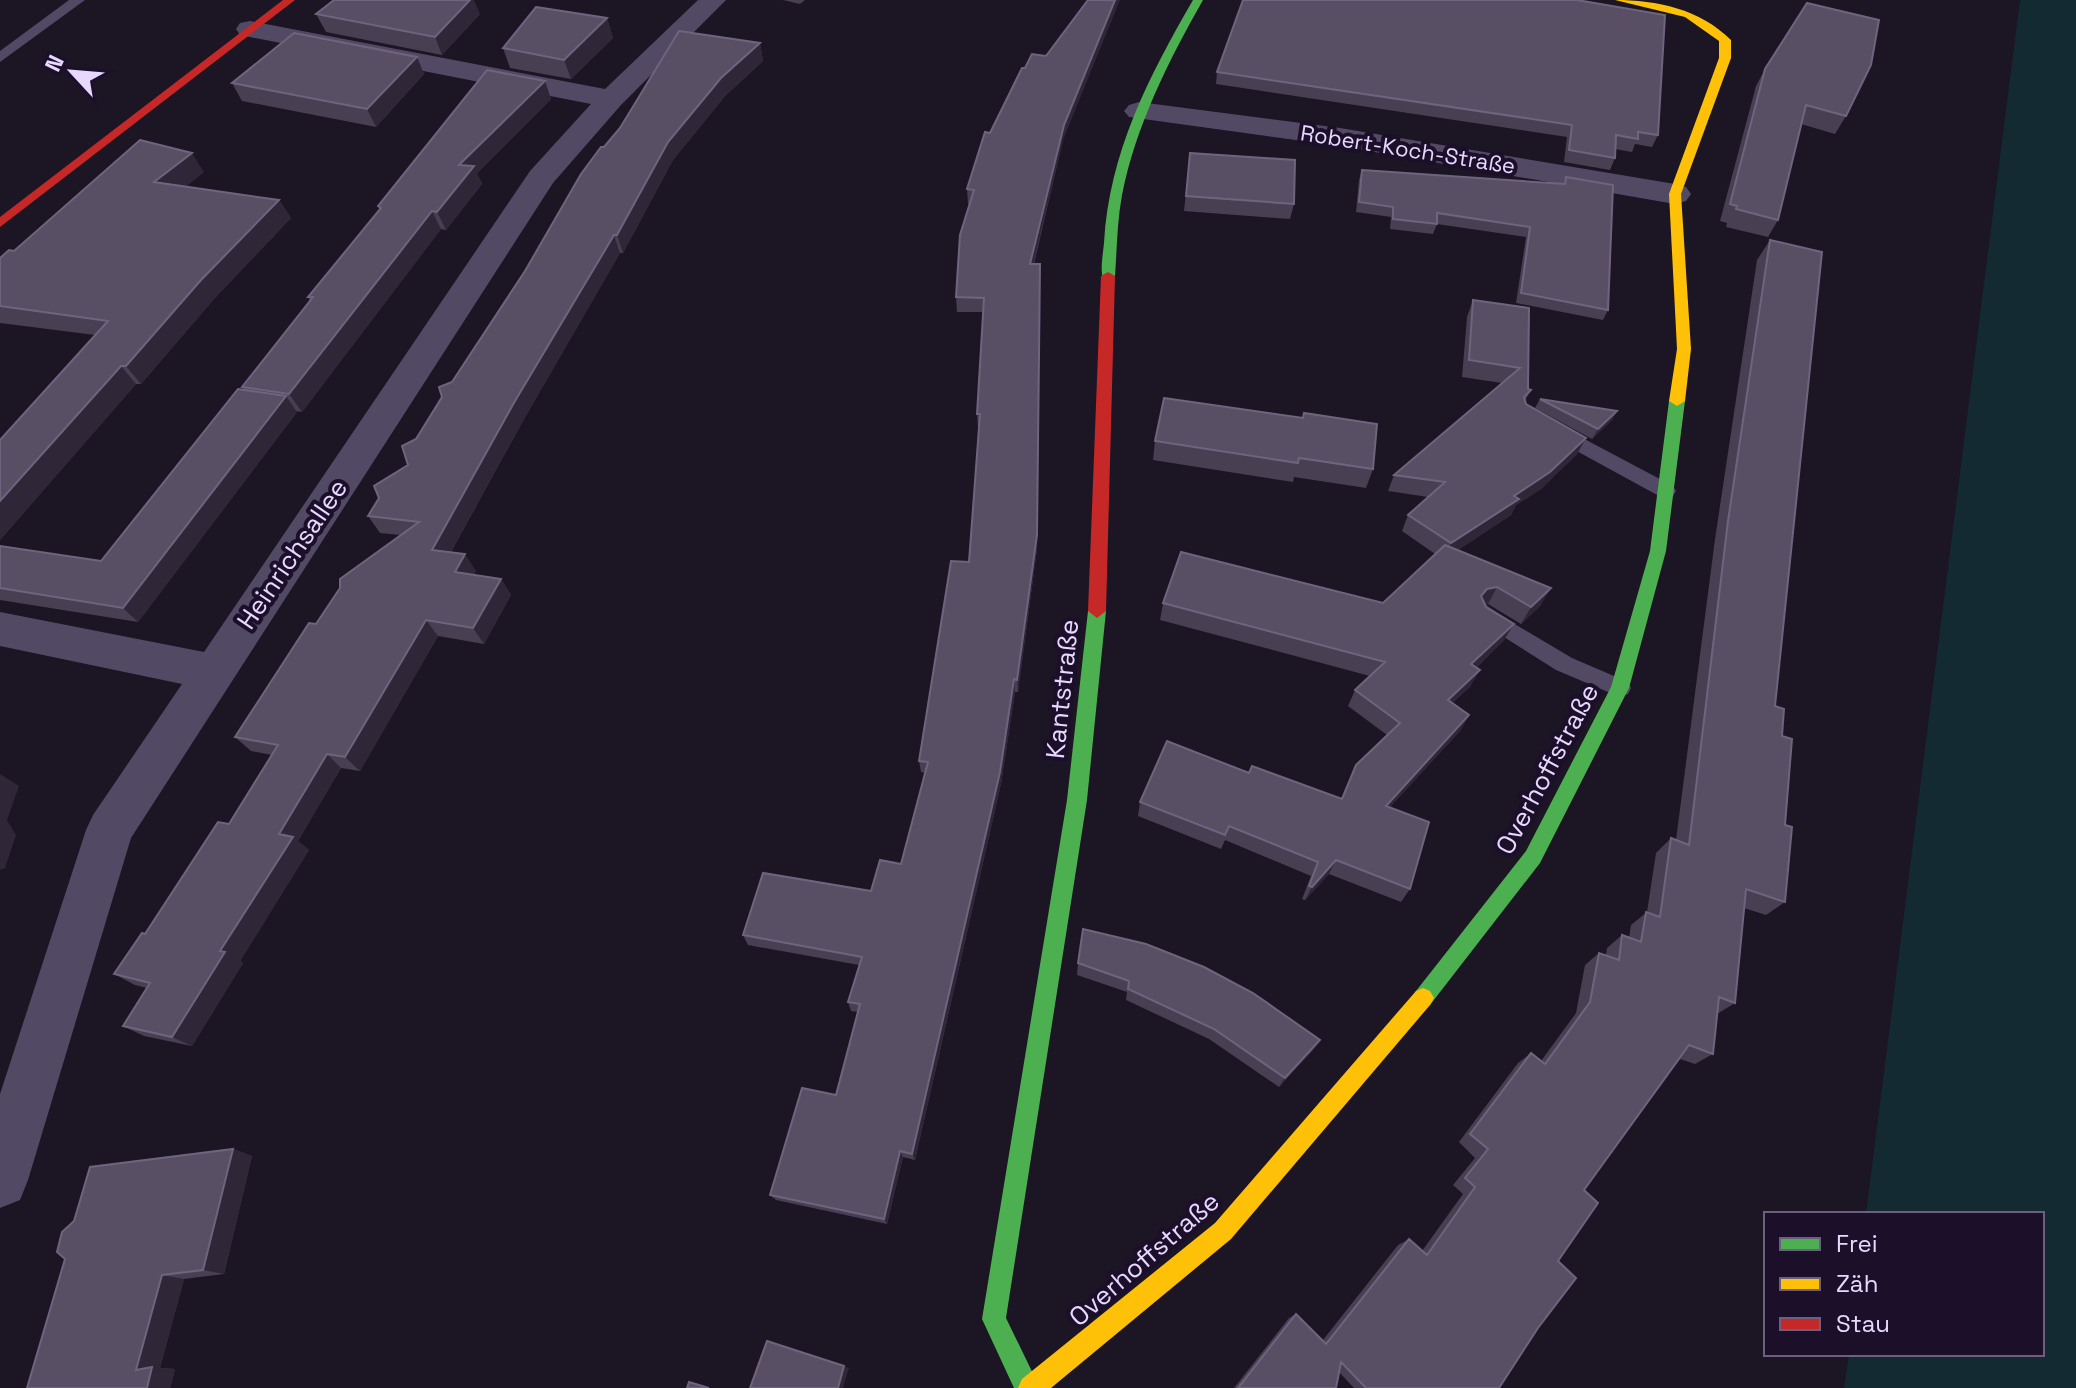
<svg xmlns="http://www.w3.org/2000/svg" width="2076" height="1388" font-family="'Space Grotesk',sans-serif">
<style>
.green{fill:#132a33}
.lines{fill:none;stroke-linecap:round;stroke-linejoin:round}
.lane{fill:#524a65;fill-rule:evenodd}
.street{fill:#524a65;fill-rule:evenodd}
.fast{fill:#4caf50;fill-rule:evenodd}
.slow{fill:#ffc107;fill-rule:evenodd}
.jam{fill:#c62828;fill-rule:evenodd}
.wall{fill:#483f53}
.shaded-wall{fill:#2f2738}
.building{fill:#594f65;stroke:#6f647e;stroke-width:2}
.labels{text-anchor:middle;stroke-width:8;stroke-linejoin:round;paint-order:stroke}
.far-street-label{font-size:22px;fill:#e7d8ff;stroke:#1b0f2a}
.street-label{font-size:26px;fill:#e7d8ff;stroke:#1b0f2a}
</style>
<rect width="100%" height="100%" fill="#1c1524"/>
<path class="green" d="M2020,0h56v1388h-232l5,-34h193v-140h-176z"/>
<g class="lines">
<path class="lane" d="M69,0h16l-85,62v-11z
M1558,425l115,61 3,5 -3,5h-14l-108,-59 -2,-5z
M1486,607l86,51 56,24 3,6 -3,6 -8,3 -64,-27 -77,-49 -4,-6 4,-6z"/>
<path class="street" d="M698,0h28l-105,105 -68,78 -422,655 -103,342 -8,20 -20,8v-114l86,-264 7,-15 89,-131 -182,-38v-34l204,40 326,-481 61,-67 -341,-67 -10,-2 -4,-6 4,-6 10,-2 355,68z
M1139,102l201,26 335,56 11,3 5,7 -5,7 -11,3 -335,-58 -211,-29 -5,-6 5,-6z"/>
<path class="fast" d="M1193,0h10c-35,62 -67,125 -81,195 -5,27 -5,54 -7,81l-7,4 -5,-1c-3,-10 0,-25 1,-36 5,-90 45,-167 89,-243z
M1677,396l8,5 -19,150 -37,137 -89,175 -110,142 -7,3 -7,-3 -4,-7 4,-7 110,-140 85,-164 39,-136 19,-150z
M1097,604l9,7 -19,189 -81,518 34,70h-26l-32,-69 85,-519 21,-189z"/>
<path class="slow" d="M1615,0c42,0 85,9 116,40v18l-50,136 10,155 -6,52 -8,5 -8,-5 8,-52 -8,-155 50,-136v-17l-34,-24z
M1423,988l7,3 4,7 -4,7 -199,234 -180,149h-33l4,-9 193,-156 201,-232z"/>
<path class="jam" d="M283,0h12l-295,227v-10z
M1108,272l7,4 -9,335 -9,7 -9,-7 13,-335z"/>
</g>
<path class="wall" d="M783,0h22l-5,4z
M316,14h164l-38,41 -116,-23z
M607,18l6,20 -42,41 -61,-11 -7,-20z
M760,43l3,18 -38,35 -52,64 -50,93h-3l-96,166 -73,133 25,19 -3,4 28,4 10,16 -27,49 -46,-8 -78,135 -19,-3 -43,73 11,9 -69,111 3,2 -51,83 -48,-10 -21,-10 24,-38 -12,-3 -21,-11 115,-150 43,-69 -21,-4 -16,-14 81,-113 85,-89 -21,-2 -12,-17 40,-51 8,-26 188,-292z
M417,57l7,17 -48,53 -134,-26 -10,-18z
M1025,68l38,72 -29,124 3,285 -19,143h-3l-14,92 -86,376 -12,-3 -16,67 -111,-24 -6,-5 66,-100 22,-83 -7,-1 -3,-9 11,-37 -111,-20 -5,-10 128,-44 30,-27 24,-91 -4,-1 -2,-11 50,-199 10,-133h-1l-1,-15 6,-102h-26l-1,-15 14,-93h-2l-1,-15 23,-56z
M1765,69l81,47 -11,18 -34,-10 -23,96 -10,17 -42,-10 1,-4 -7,-2 36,-135z
M1217,72l441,63 -6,12 -17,-3 -3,8 -17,-3v9l-5,12 -46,-8 3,-25 -351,-53z
M545,81l6,18 -74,74 5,11 -36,46 -5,-1 -139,183 -6,-1 1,1 -159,210 -138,-22v-54l101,15 143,-171 -2,-3 68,-86 -2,-4 72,-87 -2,-4z
M1190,153l104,51 -4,15 -106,-8z
M1362,170l201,14 3,-7 42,133 -5,10 -87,-17 10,-66 -89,-13 -4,10 -43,-5 1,-12 -35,-5 3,-32z
M204,172l-19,15 94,13 12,18 -77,81 -73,85h-5l-136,156v-100l95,-105 -95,-12v-65z
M1770,240l5,466 7,30 3,89v77l-19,13 -22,-7 -9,95 -18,11 -4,40 -18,10 -15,-5 -96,131 -26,71 -20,67 -39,60h-145l-15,-16 -3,16h-102l55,-70 7,-4 27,26 75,-95 11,-6 13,12 41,-57 -10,-9 22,-27 -16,-16 59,-79 13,-10 10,8 35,-48 9,-48 14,-12 7,2 1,-7 15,-13 7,3 2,-13 16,-13 9,-59 15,-15 5,2 39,-301 42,-279z
M1473,300l56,8 -1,81 3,1 -6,11 1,3 60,34 -9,16 -36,35 -25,16 -5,10 -53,35 83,55 -20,19 -33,-20 -2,1 28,19 -10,16 -28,28 -6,19 -18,16 17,12 -9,16 -70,76 20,82 -9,13 -72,-28 -24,26 -3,-1 9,-23 -86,-36 -4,9 -83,-33 2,-14 109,-29 92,26 15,-34 31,-30 -39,-29 7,-16 15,-14 -210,-56 3,-17h220l52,-49 -33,-23 6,-16 20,-18 -40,-6 6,-16 108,-92 -40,-6 5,-60z
M1164,398l209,71 -7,19 -72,-11 -1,5 -140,-22 2,-19z
M1540,399l77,12 -5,9 -20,19 -57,-31z
M1078,963l242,77 -7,10 -34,37 -70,-48 -83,-39 1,-8 -50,-17z
M233,1149l19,7 -28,118 -40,5 -24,89 15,1 -5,19h-143z"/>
<path class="shaded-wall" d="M470,0h4l6,14 -38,41 -7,-18z
M1115,0h5l-57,140 -33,138v-14l34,-139z
M607,18l6,20 -42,41 -7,-19z
M760,43l3,18 -38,35 -52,64 -50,93 -6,-18 51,-93 53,-64z
M417,57l7,17 -48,53 -9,-18z
M545,81l6,18 -74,74 5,11 -36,46 -9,-18 22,-47z
M192,153l12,19 -37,29 -13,-19z
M279,200l12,18 -77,81 -73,85 -15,-18 75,-86z
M432,211l9,18 -139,183 -13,-18z
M614,235l6,18 -96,166 -81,147 -11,-16 83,-149z
M1040,264l-3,285 -19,143 -1,-12z
M121,366l15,18 -136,156v-39z
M286,396l11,16 -159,210 -15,-14z
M1617,411l-5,9 -20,19 6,-10z
M1586,438l-9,16 -36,35 -25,16 -5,10 -67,44 7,-16 63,-47z
M465,554l11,17 -10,17 -11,-16z
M501,579l10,16 -27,49 -11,-16z
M1497,587l-9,17 -10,2 3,-10 6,-7z
M1551,588l-10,17 -20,19 10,-17z
M426,620l12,16 -78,135 -15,-14z
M1514,624l-10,16 -42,41 9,-17z
M1480,670l-10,17 -31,29 9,-16z
M1014,679l1,13 -14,92 -86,376 -3,-6z
M1469,715l-9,16 -82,89 8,-14z
M327,754l14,14 -43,73 11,9 -69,111 3,2 -51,83 -20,-9 48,-86 59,-117z
M0,774l19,12 -12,34 9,15 -11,33 -5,2z
M1336,860l-7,14 -24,26 7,-13z
M1320,1040l-7,10 -34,37 6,-9z
M233,1149l19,7 -28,118 -21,-4z
M900,1151l3,6 -16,67 -3,-5z
M162,1275l22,4 -24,89 15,1 -5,19h-23l-11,-18z
M844,1366l5,2 -6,20h-5z"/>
<path class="building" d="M334,0h136l-35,37 -119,-23z
M1088,0h27l-51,125 -34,139h10l-3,271 -20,145 -3,-1 -14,93 -88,382 -12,-3 -16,68 -114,-24 32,-107 34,7 24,-91 -12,-2 14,-45 -119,-22 20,-62 108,18 9,-31 21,4 27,-102 -9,-1 32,-200 18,1 11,-148h-3l7,-116 -28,-1 4,-62 14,-45 -7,-1 18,-57 5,1 32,-65h3l7,-14 14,2z
M1243,0h334l88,15 -7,120 -20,-3v7l-22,-4 -1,23 -46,-8 3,-25 -355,-53z
M1807,3l72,17 -8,45 -25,51 -40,-11 -28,115 -42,-11 1,-3 -7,-2 35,-135z
M536,7l71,11 -43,42 -61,-12z
M679,31l81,12 -39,35 -53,64 -51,93h-3l-99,166 -83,149 33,4 -10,18 46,7 -28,49 -47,-8 -81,137 -18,-3 -48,80 14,3 -73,114 5,1 -53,85 -49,-11 27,-43 -36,-9 28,-41 3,1 73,-112 11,2 49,-79 -43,-8 74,-114 7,1 24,-36v-9l79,-57 -51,-6 11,-18 -5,-12 34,-21 -6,-19 14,-7 26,-42 -3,-10 13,-5 73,-111 56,-97 20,-27h3l16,-19z
M294,33l123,24 -50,52 -135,-26z
M487,70l58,11 -86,84 15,1 -37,46 -5,-1 -143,183 -47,-7 71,-90h-5l73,-89 -3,-2z
M140,140l52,13 -38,29 125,18 -78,80 -75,86h-5l-121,135v-61l108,-119 -108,-15v-48l9,-8 5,1z
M1190,153l105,7 -1,44 -108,-8z
M1362,170l203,14 1,-7 47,8 -5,125 -87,-17 9,-66 -93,-14v11l-44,-5v-12l-34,-5z
M1770,240l52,12 -47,454 9,3 -2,27 10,3 -7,86 7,2 -7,75 -39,-13 -11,114 -16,-6 -6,57 -24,-9 -105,145 14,13 -40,58 18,17 -38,50 -39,60h-133l-25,-26 -5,26h-98l58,-74 30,30 83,-105 18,16 48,-68 -10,-9 23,-29 -18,-15 61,-81 14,11 45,-62 9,-49 20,7 3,-25 19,7 5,-30 14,5 11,-79 18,7 39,-324z
M1473,300l56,8 -1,81 3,1 -7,7 2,7 60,34 -36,34 -36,24 5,3 -68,44 -43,-28 37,-33 -51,-7 126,-107 -51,-8z
M238,389l48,7 -163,212 -123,-20v-42l101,15z
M1164,398l139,20 1,-5 73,11 -4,45 -74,-11 -1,5 -143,-22z
M1540,399l77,12 -19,18z
M1445,545l106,43 -20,19 -34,-20 -10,2 -6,7 5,11 28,17 -43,40 9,6 -32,30 21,15 -83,91 43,16 -19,67 -74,-29 -24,27 -3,-1 9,-24 -89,-36 -4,9 -85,-33 27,-61 82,32 3,-7 90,33 14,-34 44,-42 -45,-33 30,-28 -222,-59 18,-51 202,51z
M1083,929l63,15 58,23 49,26 67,47 -35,38 -71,-49 -86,-40 1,-8 -51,-18z
M233,1149l-30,121 -41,5 -26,95 16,-3 -5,21h-120l38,-129 -8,-7 5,-20 12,-11 16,-54z
M767,1341l77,25 -6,22h-88z
M689,1382l20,6h-22z"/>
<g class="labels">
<g class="far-street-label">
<text transform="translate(1408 149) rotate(9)" y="8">Robert-Koch-Straße</text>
</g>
<g class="street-label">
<text transform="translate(292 554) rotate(-56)" y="9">Heinrichsallee</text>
<text transform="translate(1062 689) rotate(-84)" y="9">Kantstraße</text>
<text transform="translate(1547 769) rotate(-62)" y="9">Overhoffstraße</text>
<text transform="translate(1144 1259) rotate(-41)" y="9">Overhoffstraße</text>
</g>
</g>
<rect x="1764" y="1212" width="280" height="144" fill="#1b0f2a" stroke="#6d5f7f" stroke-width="2"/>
<rect x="1780" y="1238" width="40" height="12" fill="#4caf50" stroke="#6d5f7f" stroke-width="2"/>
<text x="1836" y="1252" font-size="24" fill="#e7d8ff">Frei</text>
<rect x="1780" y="1278" width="40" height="12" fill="#ffc107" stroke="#6d5f7f" stroke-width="2"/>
<text x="1836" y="1292" font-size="24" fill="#e7d8ff">Zäh</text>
<rect x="1780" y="1318" width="40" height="12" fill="#c62828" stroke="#6d5f7f" stroke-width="2"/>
<text x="1836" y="1332" font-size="24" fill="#e7d8ff">Stau</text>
<g transform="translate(72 72) rotate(296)" stroke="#1b0f2a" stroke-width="6" paint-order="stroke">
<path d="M0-6L14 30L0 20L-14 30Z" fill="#e7d8ff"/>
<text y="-12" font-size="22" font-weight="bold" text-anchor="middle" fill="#e7d8ff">N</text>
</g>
</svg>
